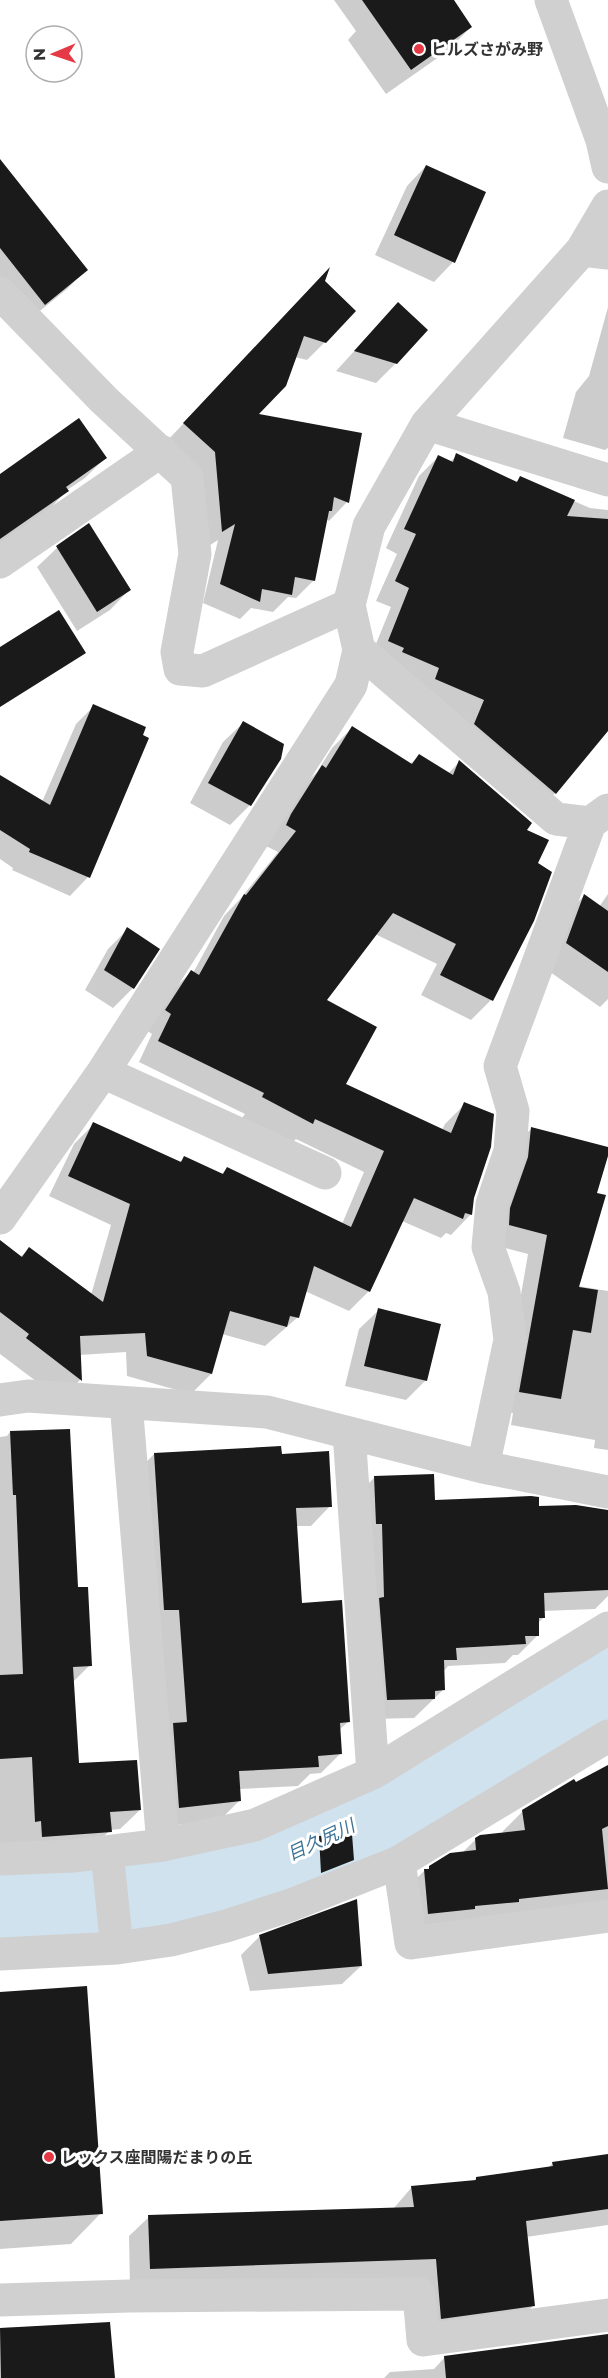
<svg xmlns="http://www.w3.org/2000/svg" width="608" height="2378" font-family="Montserrat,'Noto Sans JP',sans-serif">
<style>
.shadow{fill:#0003}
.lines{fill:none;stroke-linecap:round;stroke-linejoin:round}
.river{stroke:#cfe2ee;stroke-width:88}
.building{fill:#1a1a1a}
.minor{stroke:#d0d0d0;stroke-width:33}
.poi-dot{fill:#e63946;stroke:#fff;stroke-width:2}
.labels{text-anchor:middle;stroke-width:6;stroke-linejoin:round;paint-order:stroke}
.poi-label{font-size:16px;font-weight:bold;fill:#333;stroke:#fff;text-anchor:start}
.water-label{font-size:18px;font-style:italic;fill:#3f7597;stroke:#fff}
</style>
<rect width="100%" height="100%" fill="#fff"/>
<path class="shadow" d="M334,0h118l19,27 -25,25 -60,42 -38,-54 8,-9z
M426,166l27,96 -19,20 -59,-27 32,-69z
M0,200l86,70 -19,19 -42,34 -25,-31z
M323,281l2,61 -18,18 -12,-3 -39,58 104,19 -13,68 -18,19 -3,-2 -12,61 -18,18 -8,-1 -15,15 -22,-4 -11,11 -37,-16 15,-63 -14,9 -38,-107 146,-155z
M608,307v141l-3,2 -42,-12 13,-46 13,-16z
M379,324l17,39 -20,20 -40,-12z
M457,455l59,27 4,-4 70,30 18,2v216l-53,67 -19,20 -167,-152 22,-54 -15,-6 21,-47 -11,-6 33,-72 19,-19 12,5z
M105,458l-20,20 -18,12 -19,21 -48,33v-70z
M89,525l40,65 -19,20 -33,21 -40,-64 20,-19z
M94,706l-6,171 -18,19 -58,-26 1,-2 -13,-9v-82l42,25 34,-78z
M243,723l37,35 -30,47 -20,20 -40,-22 33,-61z
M352,728l58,36 9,-8 29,18 11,-12 66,68 11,34 -45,136 -20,20 -50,-25 16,-31 -62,-30 -50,66 19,85 98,45 3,-6 20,-20 8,94 -2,16 -20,21 -5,-2 -5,5 -39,-17 -33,70 -20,20 -44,-20 -7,26 -33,29 -43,-12 -11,40 -20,20 -64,-18 -1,-24 -46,3v25l-19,20 -61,-46v-112l20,15 9,-8 62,46 20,-70 -62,-29 25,-52 20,-20 85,39 5,-5 37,17 6,-7 115,56 22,-52 -68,-33 -4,4 -50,-25 3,-4 -106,-52 13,-28 -6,-4 25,-38 20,-20 2,1 31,-57 17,-18 37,-46 -12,-6 36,-59 15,-15 15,-24z
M608,894v105l-8,8 -57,-40 17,-47 24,-24 15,11z
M128,929l30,20 -25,39 -20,20 -28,-18 23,-41z
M531,1129l77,19 -13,46 -17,92 30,5v159l-14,-2 1,-8 -84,-15 2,-12 -12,-2 27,-157 -38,-10 22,-96z
M379,1310l47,70 -20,20 -61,-14 14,-57z
M10,1432l67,157 13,76 -18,18 5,82 63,45 -20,19 -10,1 -20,21 -90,7v-421l7,-1z
M154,1454l126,1 50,51 -19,20h-16l6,78 47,118 -9,8 2,23 -20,20 -11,1 -12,12 -59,3 1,11 -20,20 -60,7 -25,-353z
M375,1477l58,25 175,10v84l-13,13 -52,2 1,6 -7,7 1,11 -20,20h-5l-8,8 -57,3 -5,6v18l-29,28 -46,1 -13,-222z
M608,1767v138l-199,28 -4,-43 20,-20 37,-17 14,-14 27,-5v-3l20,-20z
M260,1936l101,30 -19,18 -92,7 -9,-36z
M0,1994l101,219 -30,31 -71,5z
M608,2155v70l-82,12 8,68 -20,20 -92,13 -6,-60 -286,10 -1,-52 20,-19 244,-8 19,-22 61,-5 3,-4 71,-9 6,-6z
M109,2324l4,54h-113v-50z
M608,2335v43h-224l6,-6 44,-3 11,-12z"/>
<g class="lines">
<path class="river" d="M0,1908c67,-4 137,-6 203,-23 83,-20 157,-62 230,-105 59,-34 117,-69 175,-106"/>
</g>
<path class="building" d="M362,0h92l18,27 -61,43z
M0,159l88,111 -43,35 -45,-57z
M426,165l60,27 -31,71 -61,-28z
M330,267l-5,14 31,30 -30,32 -22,-7 -18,50 -27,28 103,19 -13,70 -15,-6 -2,14h-3l-14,70 -20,-4 -3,18 -30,-6 -2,13 -40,-18 15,-60 -13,8 -7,-80 -32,-29z
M398,302l30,28 -31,34 -43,-13z
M79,418l28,40 -41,29 3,4 -69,48v-65z
M456,453l61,29 3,-6 55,24 -8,16 41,3v212l-52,63 -82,-70 10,-24 -49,-21 4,-11 -37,-16 2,-4 -16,-7 21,-53 -14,-7 21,-47 -12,-5 34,-74 15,7z
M89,523l42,67 -34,22 -41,-66z
M59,610l27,43 -86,54v-60z
M93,704l53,23 -3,8 6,3 -59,140 -61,-26 1,-3 -30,-19v-55l50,30z
M243,721l41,23 -3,15 -30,47 -43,-23z
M352,726l60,38 7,-10 34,21 6,-15 73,63 -5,7 22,10 -11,23 14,9 -18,49 -41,80 -53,-26 16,-31 -63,-31 -66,87 50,27 -31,57 105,49 13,-31 30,12 -3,33 -17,51 -2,17 -7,-2 -2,6 -49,-21 -44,94 -56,-26 -15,52 -9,-2 -3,11 -57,-16 -18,63 -65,-18 -2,-23 -65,3 2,45 -56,-43 3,-4 -29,-22v-72l22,17 7,-10 74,55 27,-98 -62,-28 25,-54 88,40 3,-6 39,18 4,-7 124,60 33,-76 -69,-32 -2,5 -51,-27 2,-4 -106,-52 13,-27 -6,-4 26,-40 8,5 45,-81 2,1 50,-64 -10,-6 5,-11 31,-49 4,3z
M584,894l24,17v61l-42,-29z
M127,927l33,22 -26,40 -30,-19z
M531,1127l77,20v9l-11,37 9,2 -27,92 19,3 -7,43 -18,-3 -12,69 -42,-7 28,-157 -38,-10 1,-17 18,-51z
M378,1308l63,16 -14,57 -63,-15z
M70,1429l8,158h10l4,79 -19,1 6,96 58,-3 4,50 -31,2 2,20 -70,5 -1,-16 -6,1 -3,-65 -32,2v-84l23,-1 -7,-179h-3l-3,-64z
M281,1446l1,8 47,-3 3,56 -36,1 6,95 40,-3 8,122 -10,1 2,31 -24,2 1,11 -80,4 2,30 -62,7 -6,-85 14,-1 -8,-112h-15l-10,-157z
M434,1474l1,26 96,-4 8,1v9l37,-1 32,5v80l-64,3 1,25h-6v18h-14l1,8 -70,4 1,12h-13l1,30 -10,1v8l-48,1 -8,-102 5,-1 -2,-73h-6l-2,-48z
M608,1765v61l-6,3 6,60 -89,10v3l-44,4v3l-47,5 -4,-45h5v-3l21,-13 26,-3 -1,-12 5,-3 45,-5 -3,-20 52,-31 2,3z
M352,1834l2,26 -33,13 -2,-37z
M357,1899l5,67 -94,8 -9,-39z
M87,1986l16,228 -103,7v-229z
M608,2154v55l-82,12 9,85 -94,13 -5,-60 -286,10 -2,-54 266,-8 -3,-21 65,-6v-3l77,-11 -1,-4z
M110,2322l5,56h-114l-1,-50z
M608,2334v44h-162l-2,-22z"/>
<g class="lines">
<path class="minor" d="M551,0l51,140 6,27
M582,250l26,-44
M0,293l104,107 83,77 8,77 -18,98 3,17 23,2 146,-66
M427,424l181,56
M0,562l161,-111
M359,650l197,169 34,4 18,-13
M103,1072l222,101
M0,1218l103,-146 248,-387 8,-35 -10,-45 20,-79 58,-102 155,-174 26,3
M0,1400l28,-4 239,16 216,55 125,25
M126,1403l37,442
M349,1433l24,340
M483,1467l27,-127 -6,-48 -16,-45 4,-43 18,-53 3,-40 -13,-45 90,-243
M107,1852l10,96
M0,1859l73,-3 90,-11 92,-20 118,-52 235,-145
M399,1862l12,81 197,-27
M0,1954l117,-6 54,-8 55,-14 65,-21 108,-43 209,-126
M0,2300l129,-4 290,-2 4,46 185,-25"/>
</g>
<g class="poi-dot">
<circle cx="419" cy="49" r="6"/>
<circle cx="49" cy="2157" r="6"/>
</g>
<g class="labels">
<g class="poi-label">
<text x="431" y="55">ヒルズさがみ野</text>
<text x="61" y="2163">レックス座間陽だまりの丘</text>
</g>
<g class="water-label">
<text transform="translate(321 1840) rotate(-25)" y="6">目久尻川</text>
</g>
</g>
<g transform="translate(54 54) rotate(268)"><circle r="28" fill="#ffffff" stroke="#adadad" stroke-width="1.5"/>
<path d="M0-4.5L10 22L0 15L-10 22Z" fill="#e63946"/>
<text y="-9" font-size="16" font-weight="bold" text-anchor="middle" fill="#333333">N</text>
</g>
</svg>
